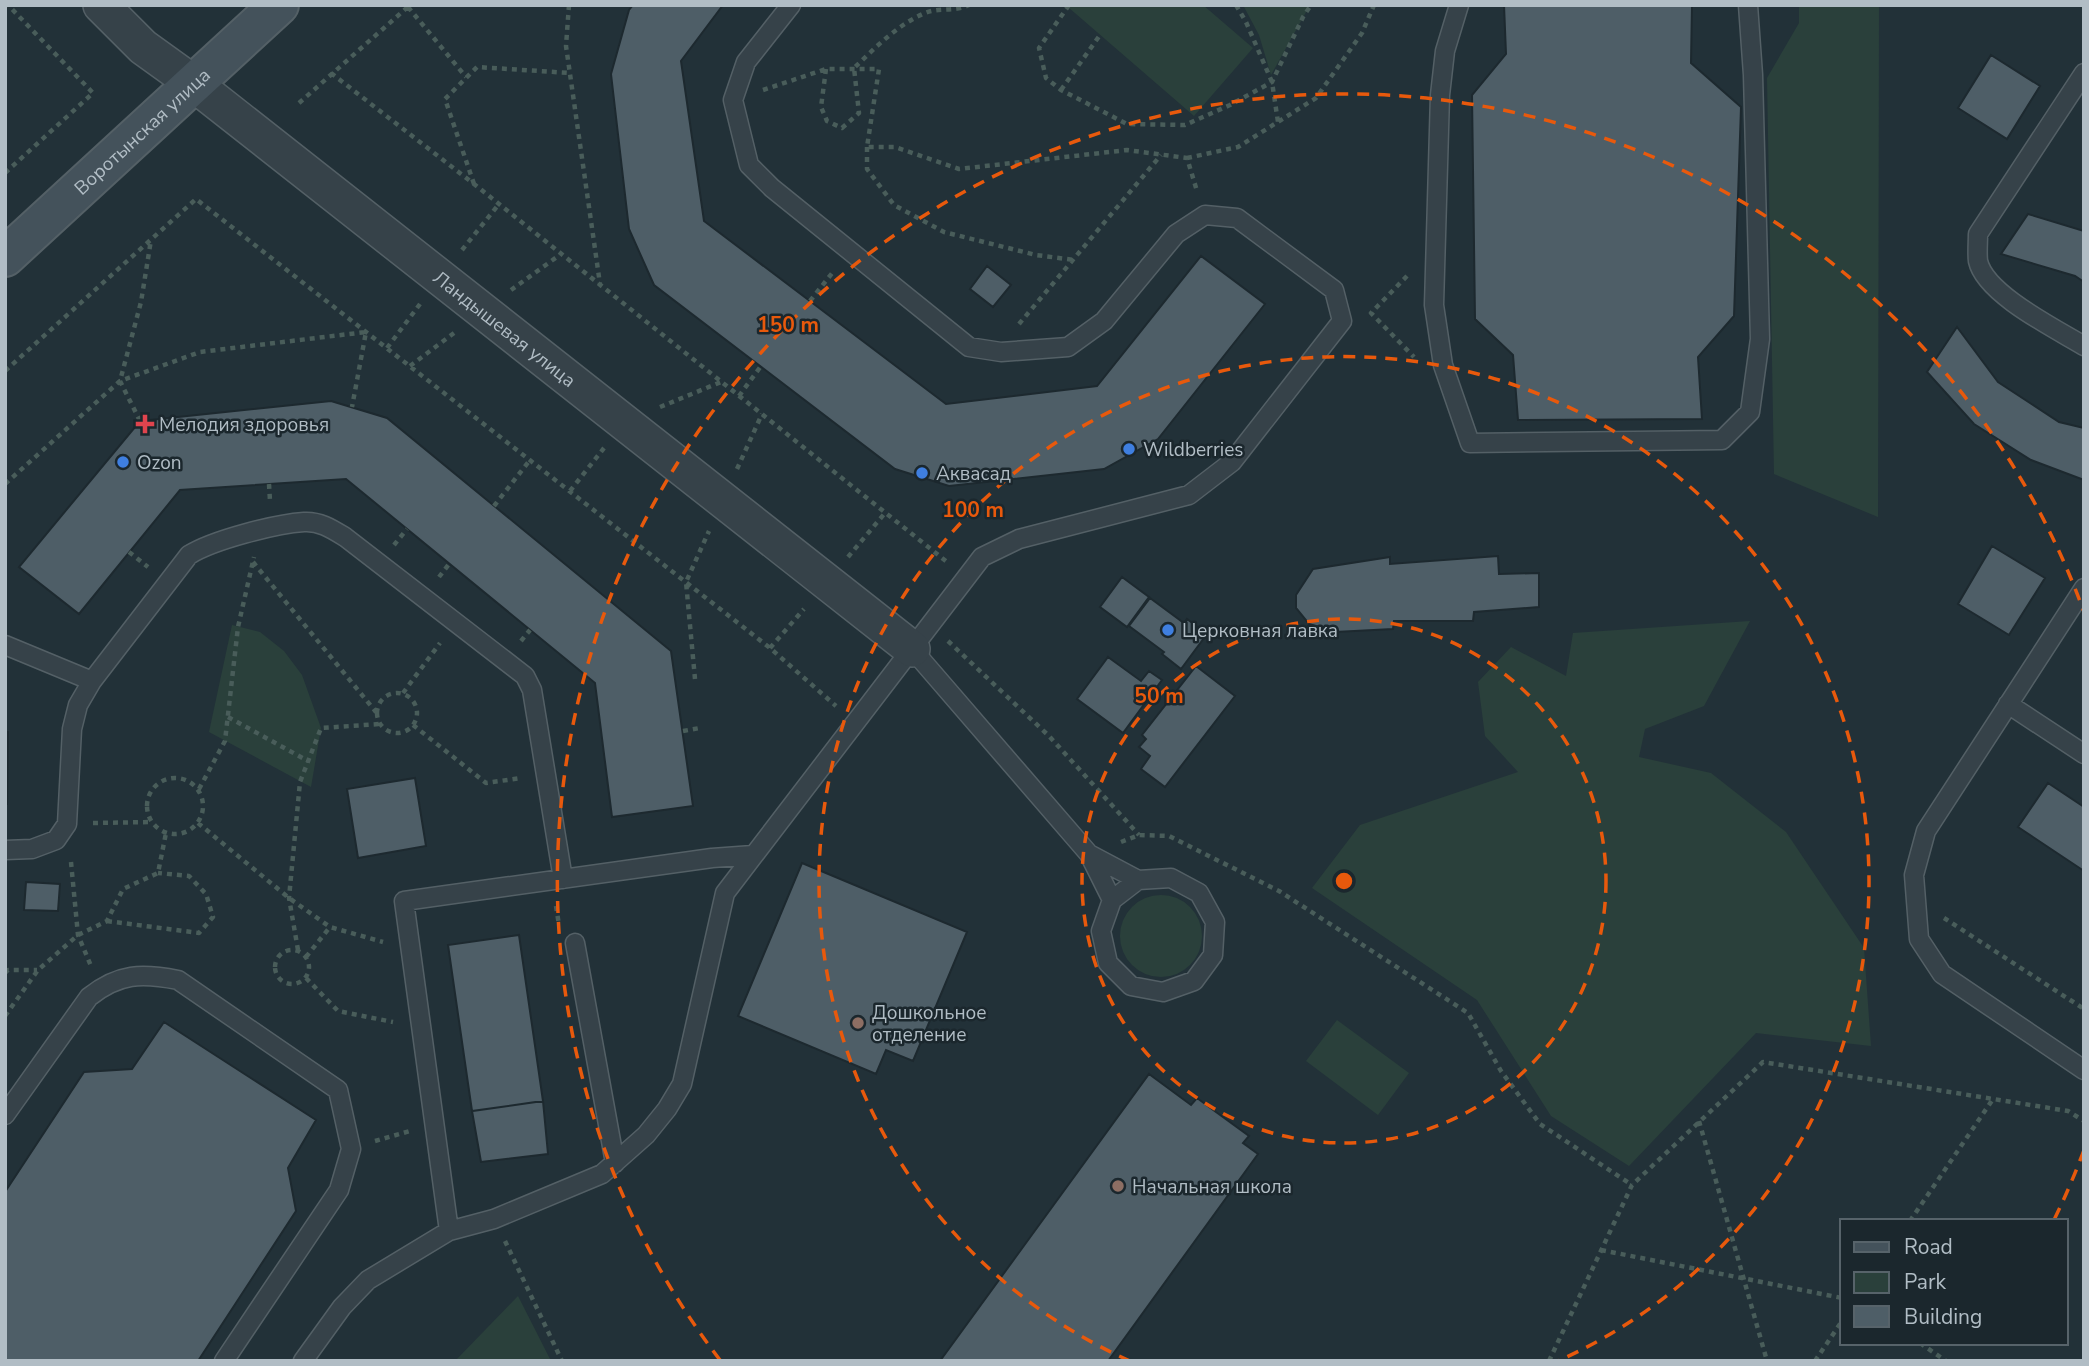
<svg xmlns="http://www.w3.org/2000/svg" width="2089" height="1366" font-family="'Nunito Sans',sans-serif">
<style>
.green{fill:#2a403b}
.building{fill:#4e5e67;stroke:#1d292f;stroke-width:2}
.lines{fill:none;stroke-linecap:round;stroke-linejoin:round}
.lane-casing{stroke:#546066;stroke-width:21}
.street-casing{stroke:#546066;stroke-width:38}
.secondary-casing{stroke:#546066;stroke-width:42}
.path{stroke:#495d5a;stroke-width:4.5;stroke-dasharray:5 5;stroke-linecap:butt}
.lane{stroke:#364249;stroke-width:18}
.street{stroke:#364249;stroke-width:35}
.secondary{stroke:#44525b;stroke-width:38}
.ring{fill:none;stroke:#e8590c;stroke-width:3.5;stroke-dasharray:12 9}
.health-dot{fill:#e0444e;stroke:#1b272d;stroke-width:2.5}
.shop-dot{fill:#3f7fe0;stroke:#1b272d;stroke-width:2.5}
.education-dot{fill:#8d6e63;stroke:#1b272d;stroke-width:2.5}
.labels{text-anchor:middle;stroke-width:5;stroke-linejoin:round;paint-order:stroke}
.street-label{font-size:19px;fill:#b1bdc5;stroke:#1b272d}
.poi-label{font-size:19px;fill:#b1bdc5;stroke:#1b272d;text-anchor:start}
.centre{fill:#e8590c;stroke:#1b272d;stroke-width:3.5}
.ring-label{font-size:21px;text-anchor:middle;font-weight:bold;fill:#e8590c;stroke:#1b272d;stroke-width:5;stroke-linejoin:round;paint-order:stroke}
</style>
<rect width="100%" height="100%" fill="#223138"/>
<path class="green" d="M1070,5h133l50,43 -59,68 -126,-109z
M1243,5h67l-39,70 -12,-40z
M1799,5h80l-1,512 -104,-43 -7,-396 32,-55z
M1750,621l-46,85 -59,23 -6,28 72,16 75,59 78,116 7,98 -115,-13 -127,133 -78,-50 -74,-116 -165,-112 48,-63 158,-53 -33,-36 -7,-54 33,-35 55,29 7,-43z
M232,625l28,7 24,19 18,24 19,53 -10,59 -102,-55z
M1120 936a41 41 0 1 1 82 0a41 41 0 1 1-82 0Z
M1337,1020l72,53 -31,42 -72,-54z
M518,1296l33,65h-96z"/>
<path class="building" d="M633,5h90l-42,56 23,160 242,183 151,-18 104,-130 64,48 -107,135 -54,30 -155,17 -54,-17 -241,-184 -25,-56 -18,-155 18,-64z
M1504,5h188l-1,58 50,44 -7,209 -36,41 4,62 -184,1 -5,-65 -38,-36 -3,-224 34,-41z
M1991,55l49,31 -33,53 -49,-31z
M2028,214l56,17v51l-9,-6 -74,-22z
M987,266l24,19 -18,22 -23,-18z
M1957,327l41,55 61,40 25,6v52l-53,-20 -57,-36 -47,-52z
M331,401l56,17 284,233 22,155 -81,11 -17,-134 -249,-204 -166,11 -101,124 -60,-47 121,-146z
M1992,546l53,32 -36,57 -51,-31z
M1498,556l1,18 40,-1v34l-65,5 -1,9h-79l-1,8 -58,3 -26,-8 -13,-16v-13l17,-26 77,-12v7z
M1122,577l27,20 -22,30 -27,-20z
M1150,598l34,25 3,-4 20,15 -26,35 -19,-15 2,-2 -35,-26z
M1108,657l33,24 8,-10 13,9 -39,53 -46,-34z
M1196,666l39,30 -70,91 -24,-18 9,-13 -11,-9 7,-8 -4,-4z
M5,732h3l-1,72h-2z
M415,778l11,68 -68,12 -11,-69z
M2048,783l36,24v64l-66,-44z
M802,863l165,69 -54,129 -27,-11 -10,24 -138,-58z
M26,882l34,2 -2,27 -34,-1z
M519,935l24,166 -71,10 -24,-166z
M164,1022l152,98 -28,48 8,43 -98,150h-193v-169l79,-120 48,-3z
M1149,1074l42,31 6,-7 19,14 33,24 -6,7 15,11 -150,207h-168z
M543,1101l5,53 -67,8 -9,-51z"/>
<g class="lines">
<g class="lane-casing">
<path id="lane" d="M1459,5l-14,46 -5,44 -6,210 9,60 27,78 252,-3 28,-28 10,-73 -7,-264 -5,-70
M2084,73l-106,161c0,8 -1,19 0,27 7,33 78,68 106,85
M2084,588l-158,243 -12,44 5,64 23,35 142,96
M5,645l87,36
M912,649l177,205 23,46 -11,31 7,32 23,23 32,6 31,-11 19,-26 2,-33 -16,-29 -28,-15 -33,2 -26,20
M2008,704l76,50
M5,850l27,-1 24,-9 11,-16 5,-95 6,-24 14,-24 97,-126c24,-15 86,-31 115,-33 16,-1 28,7 41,15l180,139 7,14 31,189
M1089,854l49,26
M575,943l40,220
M5,1115l84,-118c30,-24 53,-24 89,-17l160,110 13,59 -12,41 -115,171
M449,1231l-45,-330 308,-43 41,-3
M303,1361l39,-54 26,-27 81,-49 45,-12 108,-45 44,-39 21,-26 15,-25 43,-191 257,-336 37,-18 170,-44 43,-33 110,-141 -8,-31 -97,-72 -32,-3 -29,19 -72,87 -36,26 -67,5 -32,-5 -197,-159 -23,-23 -16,-65 13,-38 45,-57"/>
</g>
<g class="street-casing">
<g id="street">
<path id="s1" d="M101,5l42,42 50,36 719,566"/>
</g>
</g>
<g class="secondary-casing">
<g id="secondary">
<path id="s2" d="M5,257l274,-252"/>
</g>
</g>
<path class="path" d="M569,5l-3,41 34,238
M1069,5l-30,43 7,30 15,12 66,34 58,1 45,-20 42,-23 31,-65 8,-12
M1236,5l10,17 26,60 6,40
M408,7l58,70
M826,69l-5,38 6,14 15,7 17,-15 -5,-45c21,-20 43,-43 71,-55 14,-6 30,-1 44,-8
M331,73l143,111 473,378
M763,90l63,-21h53l-12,78h28l64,22 168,-19 60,8 10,33
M1061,90l39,-55
M299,103l111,-98
M867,147v22l27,36 50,27 92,23 38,5
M1187,158l51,-11 78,-49 46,-65 12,-28
M5,173l88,-80 -85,-88
M474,184l-29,-85 32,-32 93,6
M462,250l37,-46
M1407,276l-36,37 43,44
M511,290l50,-36
M810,301l23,-29
M1019,324l142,-169
M387,348l33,-44
M410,366l44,-33
M5,371l191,-172 574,449 66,58
M739,396l22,-30
M660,407l61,-25
M140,421l-20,-40 21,-79 10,-62
M737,469l25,-55
M5,484l115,-103 80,-29 166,-20 -14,75
M269,484l1,17
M570,491l34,-43
M494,506l36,-46
M394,545l13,-16
M129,552l19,15
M848,557l37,-44
M253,562l123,150
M439,577l10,-13
M521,641l9,-11
M948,641l101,95 90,99
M770,648l34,-39
M695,679l-9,-97 23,-51
M403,693l37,-50
M377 713a20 20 0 1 1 40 0a20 20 0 1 1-40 0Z
M228,717l80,44
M413,725l73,58 35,-5
M683,731l17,-3
M147 806a28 28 0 1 1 56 0a28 28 0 1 1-56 0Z
M199,789l26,-48 13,-114 16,-70
M93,823l59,-1
M198,823l91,75 41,29 53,15
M1121,842l18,-7 30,1 110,55 189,122 33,58 39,53 92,61
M71,862l7,73 13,31
M556,906l3,19
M1944,918l140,91
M107,921l92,12 14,-16 -7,-23 -17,-18 -31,-3
M275 967a17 17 0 1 1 34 0a17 17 0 1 1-34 0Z
M298,950l-9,-52 11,-116 21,-54 59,-4
M306,957l24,-30
M5,973l3,-3h29
M306,978l32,33 55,11
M5,1016l33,-46 40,-35 29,-14 16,-32 35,-16 8,-40
M1699,1121l68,240
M375,1141l35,-10
M1910,1221l83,-122
M505,1241l57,120
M1601,1250l241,48
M1920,1343l26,18
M1549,1361l83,-176 131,-123 305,49 16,10
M1815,1361l27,-40"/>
<use href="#lane" class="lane"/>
<use href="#street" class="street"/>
<use href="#secondary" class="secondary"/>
</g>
<g class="ring">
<circle cx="1344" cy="881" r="262"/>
<path d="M1130 1361A525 525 0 1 1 1558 1361"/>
<path d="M2084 1150A787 787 0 0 1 2054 1220M720 1360A787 787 0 1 1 2084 612"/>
</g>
<path class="health-dot" d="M141.5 413.5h7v7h7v7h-7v7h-7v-7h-7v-7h7z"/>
<g class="shop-dot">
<circle cx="1129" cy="449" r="7"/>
<circle cx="123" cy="462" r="7"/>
<circle cx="922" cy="473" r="7"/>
<circle cx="1168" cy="630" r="7"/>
</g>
<g class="education-dot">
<circle cx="858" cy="1023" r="7"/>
<circle cx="1118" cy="1186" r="7"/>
</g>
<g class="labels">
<g class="street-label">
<text dy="7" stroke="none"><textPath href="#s2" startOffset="186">Воротынская улица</textPath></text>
<text dy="7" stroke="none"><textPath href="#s1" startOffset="518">Ландышевая улица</textPath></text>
</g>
<g class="poi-label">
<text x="159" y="431">Мелодия здоровья</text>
<text x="1143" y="456">Wildberries</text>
<text x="137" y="469">Ozon</text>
<text x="936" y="480">Аквасад</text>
<text x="1182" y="637">Церковная лавка</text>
<text x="872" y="1019">Дошкольное<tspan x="872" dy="22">отделение</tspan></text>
<text x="1132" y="1193">Начальная школа</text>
</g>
</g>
<circle cx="1344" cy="881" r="10" class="centre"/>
<g class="ring-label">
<text x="788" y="332">150 m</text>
<text x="973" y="517">100 m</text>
<text x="1159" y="703">50 m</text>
</g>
<rect width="2089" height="1366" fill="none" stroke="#b1bdc5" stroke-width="14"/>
<rect x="1840" y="1219" width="228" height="126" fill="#1b272d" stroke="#57636a" stroke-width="2"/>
<rect x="1854" y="1242" width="35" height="10" fill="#44525b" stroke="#57636a" stroke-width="2"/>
<text x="1904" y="1254" font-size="21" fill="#b1bdc5">Road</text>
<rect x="1854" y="1272" width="35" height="21" fill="#2a403b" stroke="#57636a" stroke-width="2"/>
<text x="1904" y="1289" font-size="21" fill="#b1bdc5">Park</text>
<rect x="1854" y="1306" width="35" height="21" fill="#4e5e67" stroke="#57636a" stroke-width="2"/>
<text x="1904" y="1324" font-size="21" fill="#b1bdc5">Building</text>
</svg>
